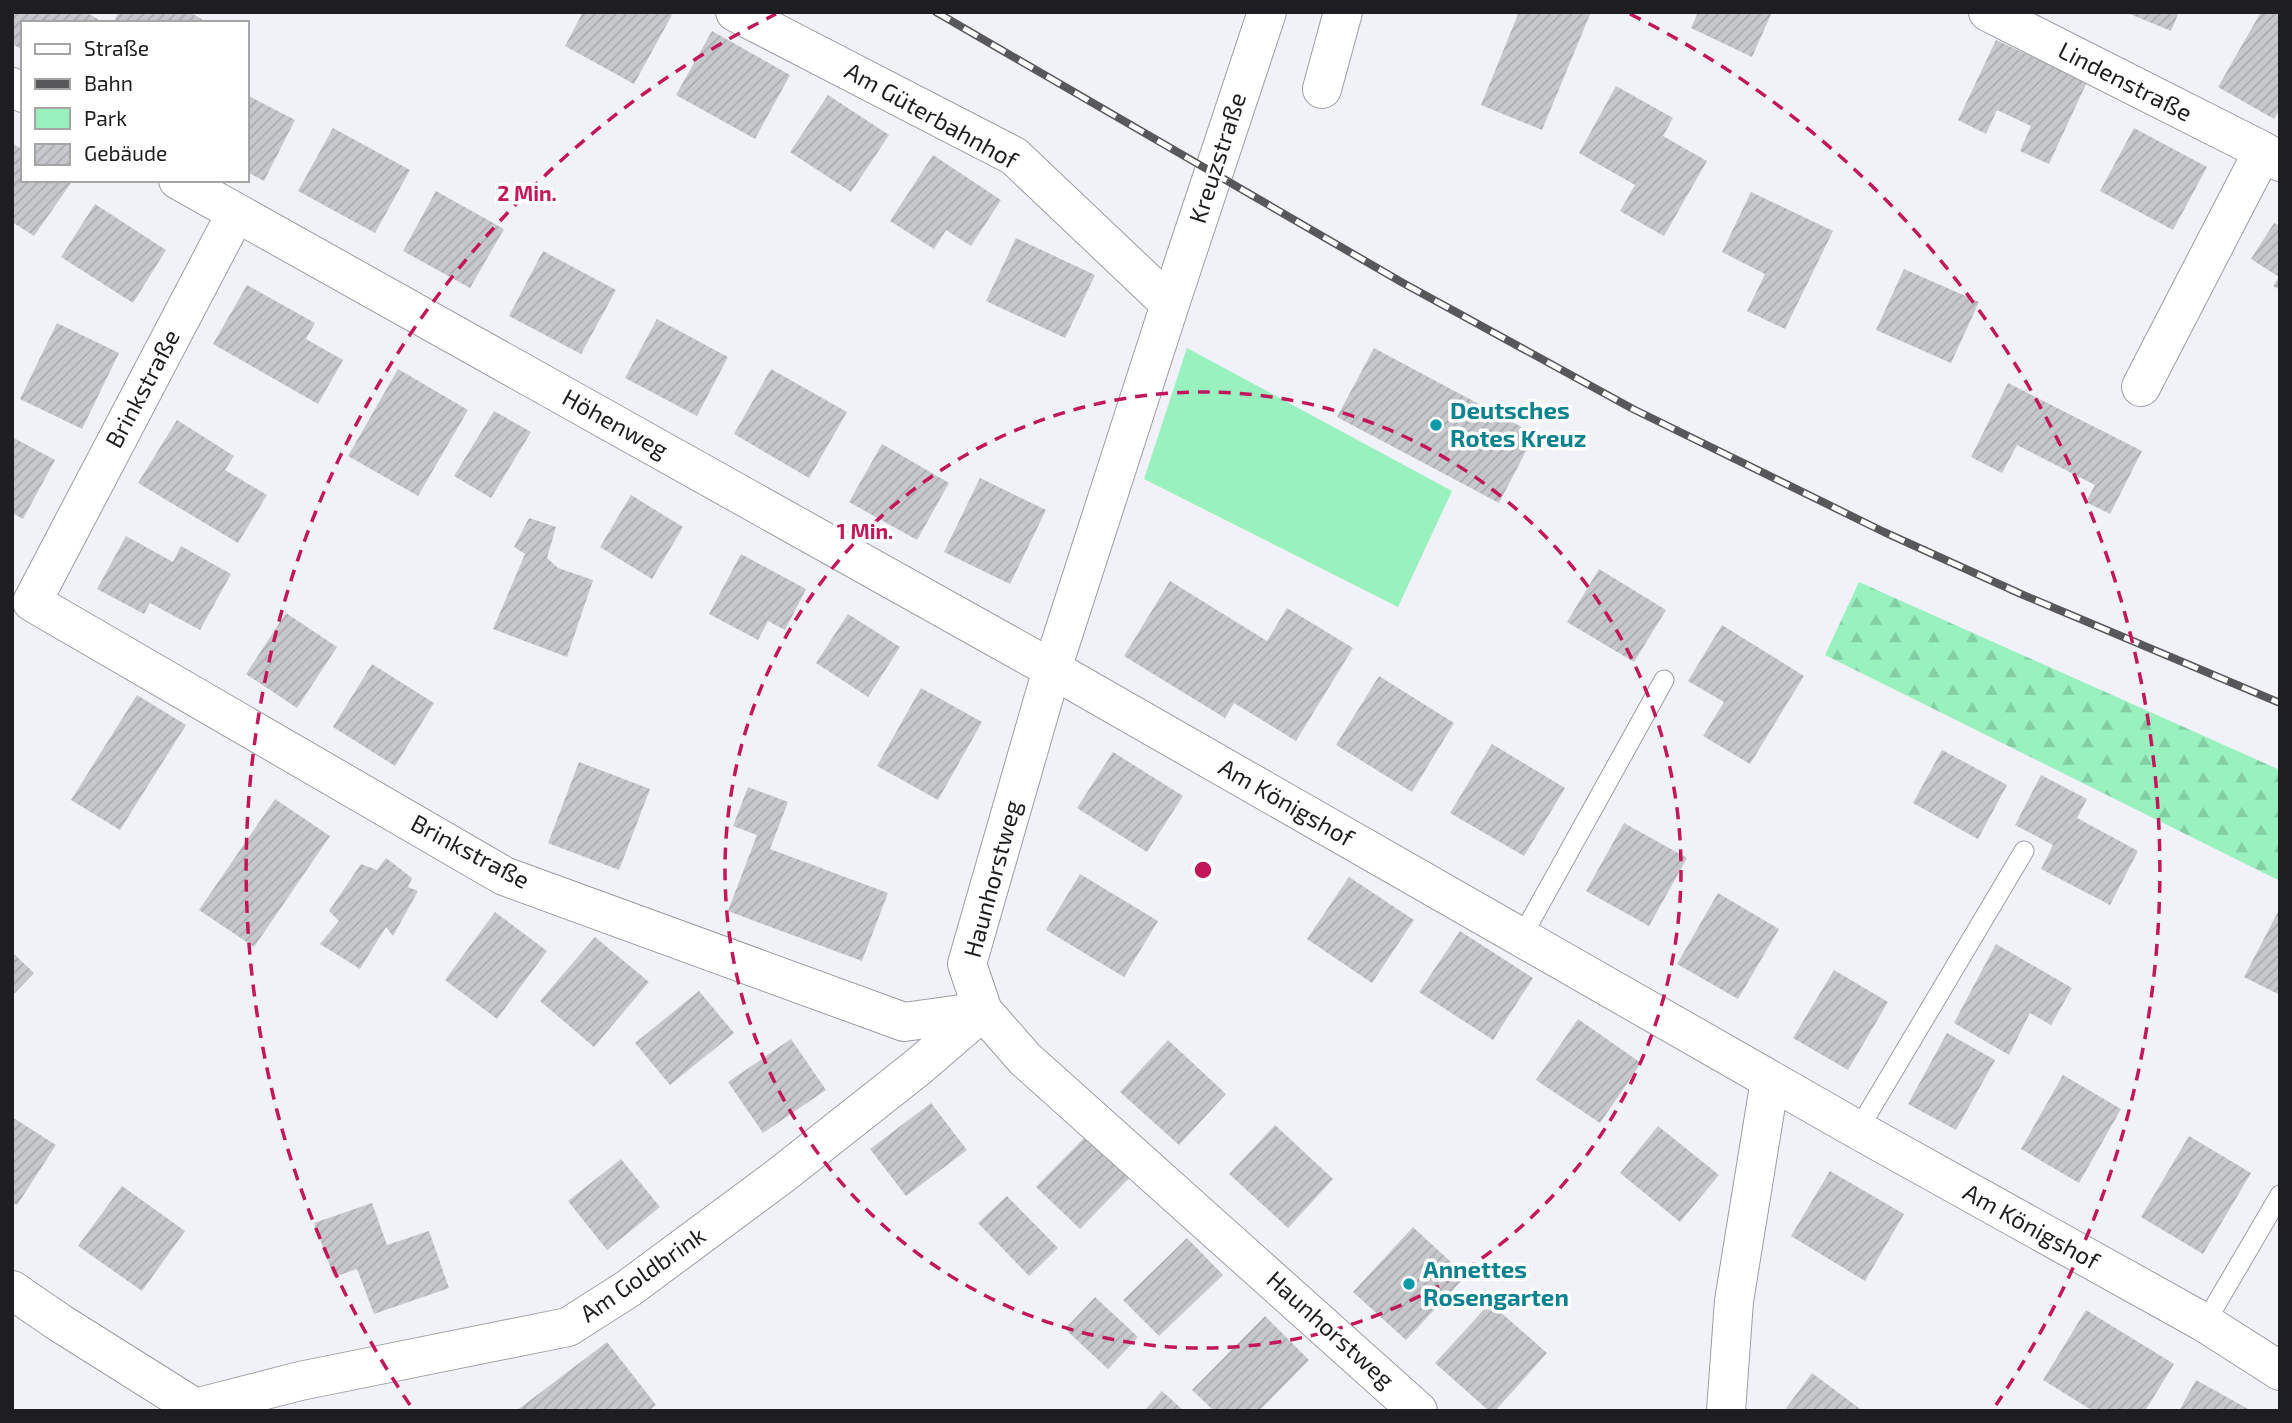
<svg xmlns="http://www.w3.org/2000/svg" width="2292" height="1423" font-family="'Exo 2',sans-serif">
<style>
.forest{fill:url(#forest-firs)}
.park{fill:#99f1bf}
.building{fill:url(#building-hatch)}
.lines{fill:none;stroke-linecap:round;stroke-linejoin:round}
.service-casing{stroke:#9d9ea2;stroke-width:21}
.minor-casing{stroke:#9d9ea2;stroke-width:40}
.service{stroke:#fff;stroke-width:19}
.minor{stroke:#fff;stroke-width:38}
.rail-casing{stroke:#58585b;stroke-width:8}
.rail{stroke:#fff;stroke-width:5;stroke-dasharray:16;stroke-linecap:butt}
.ring{fill:none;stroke:#c2185b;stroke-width:3.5;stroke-dasharray:12 9}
.culture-dot{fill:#0f9aa8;stroke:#fff;stroke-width:2.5}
.labels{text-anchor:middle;stroke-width:7;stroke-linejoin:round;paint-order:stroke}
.street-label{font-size:24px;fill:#1e1e20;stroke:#fff}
.culture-label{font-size:24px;font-weight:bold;fill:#0d838f;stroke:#fff;text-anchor:start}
.centre{fill:#c2185b;stroke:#fff;stroke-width:3.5}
.ring-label{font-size:21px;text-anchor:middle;font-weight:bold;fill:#c2185b;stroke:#fff;stroke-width:7;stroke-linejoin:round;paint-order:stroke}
</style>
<defs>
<pattern id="forest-firs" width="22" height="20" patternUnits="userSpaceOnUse" patternTransform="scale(1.75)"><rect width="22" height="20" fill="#99f1bf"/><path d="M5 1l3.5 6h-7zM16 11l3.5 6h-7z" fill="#83cea4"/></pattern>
<pattern id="building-hatch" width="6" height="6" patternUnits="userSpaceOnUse" patternTransform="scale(1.75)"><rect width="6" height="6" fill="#c7c8cc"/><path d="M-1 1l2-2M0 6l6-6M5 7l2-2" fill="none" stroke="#aaabaf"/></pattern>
</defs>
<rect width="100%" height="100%" fill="#f1f2f7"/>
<path class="forest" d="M1859,582l421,188v111l-455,-226z"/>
<path class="park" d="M1187,348l265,143 -54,116 -254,-128z"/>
<path class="building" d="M12,12h74l18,11h-81v27l-11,-6z
M119,12h70l13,7 -2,4h-87z
M583,12h84l5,3 -38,69 -69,-38z
M1519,12h72l-49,118 -61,-25z
M1698,12h74l-20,45 -61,-29z
M2125,12h54l-8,19z
M2261,12h19v98l-6,9 -56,-32z
M712,31l78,44 -35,64 -79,-44z
M1996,40l91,42 -38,82 -29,-13 11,-25 -34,-16 -11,24 -28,-14z
M1616,86l57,32 -10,18 44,25 -43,75 -44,-25 15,-26 -56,-32z
M247,95l48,25 -31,61 -17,-9z
M828,95l61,40 -38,57 -61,-40z
M333,128l77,42 -35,63 -77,-42z
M2134,128l73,39 -34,63 -73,-39z
M12,143l11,7v30h44l4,3 -37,53 -22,-14z
M933,155l68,45 -30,46 -25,-16 -12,19 -44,-28z
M436,191l68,38 -34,59 -67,-37z
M1751,192l82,39 -48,98 -38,-18 18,-37 -43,-22z
M95,204l71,46 -33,53 -72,-46z
M2274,223l6,3v64l-7,-4 6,-9 -28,-18z
M1016,238l79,37 -30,63 -79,-37z
M543,251l73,39 -35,64 -72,-38z
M1904,269l75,33 -28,61 -75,-33z
M247,285l68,38 -9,16 37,21 -25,44 -105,-60z
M657,319l71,38 -31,59 -72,-38z
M57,323l62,30 -37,76 -62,-30z
M1374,348l161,86 -36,69 -162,-86z
M398,369l70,41 -50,86 -70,-40z
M771,369l76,43 -38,66 -75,-44z
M2008,383l134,68 -32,63 -24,-12 9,-17 -78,-40 -15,28 -31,-16z
M494,411l37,21 -40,66 -37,-22z
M177,420l57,36 -9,14 42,25 -29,48 -100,-60z
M12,437l43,23 -32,59 -11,-6z
M882,444l67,39 -32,57 -68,-38z
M980,478l66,32 -36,74 -66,-32z
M631,495l52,32 -31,52 -52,-32z
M529,518l27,9 -9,31 11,10 35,12 -26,77 -74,-28 32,-75 -11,-7z
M126,536l47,26 8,-16 50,28 -31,56 -50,-27 -6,11 -47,-25z
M741,554l65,35 -21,41 -17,-9 -10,19 -49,-26z
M1599,569l67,41 -32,52 -67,-40z
M1170,581l97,60 20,-33 66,40 -57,93 -62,-38 -9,15 -101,-62z
M286,613l51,34 -40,61 -51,-34z
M848,614l52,33 -32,50 -52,-34z
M1722,625l82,51 -54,88 -47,-28 21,-34 -36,-21z
M372,664l62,39 -39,63 -62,-39z
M1379,676l75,47 -42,69 -76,-47z
M921,688l61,34 -44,78 -61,-34z
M137,695l49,30 -66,105 -49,-30z
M1492,744l73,44 -41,68 -74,-43z
M1942,750l65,35 -29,54 -65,-36z
M1113,752l70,44 -36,56 -70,-44z
M579,762l71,27 -31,81 -71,-27z
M2041,775l46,24 -10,19 61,33 -28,54 -69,-36 12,-24 -38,-20z
M748,787l40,15 -18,47 118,44 -26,68 -134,-50 29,-76 -24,-9z
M275,799l55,37 -76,111 -55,-37z
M1624,823l63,35 -38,68 -63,-35z
M386,858l26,20 -4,9 10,4 -25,45 -7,-9 -26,42 -40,-25 19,-23 -10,-10 32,-47 16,6z
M1080,874l78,47 -34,56 -78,-47z
M1349,877l65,43 -42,63 -65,-44z
M1718,893l61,36 -41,70 -61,-35z
M2280,908v87l-36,-18z
M495,912l52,39 -50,68 -52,-39z
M1460,931l73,47 -40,62 -74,-48z
M595,937l54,45 -55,65 -54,-46z
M1996,944l76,44 -21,37 -21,-12 -21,42 -55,-32z
M12,952l22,21 -22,23z
M1834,970l54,32 -40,68 -55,-32z
M699,991l35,42 -64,52 -35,-42z
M1578,1019l63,44 -41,60 -64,-43z
M1947,1033l48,27 -39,70 -48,-26z
M791,1039l35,51 -63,43 -35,-51z
M1168,1040l58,54 -47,51 -59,-53z
M2063,1075l58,34 -42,74 -58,-34z
M931,1103l36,47 -61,46 -36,-47z
M12,1117l44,28 -39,60 -5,-3z
M1275,1125l58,54 -45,49 -59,-54z
M1658,1126l61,49 -39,47 -60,-49z
M1090,1132l43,42 -53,55 -44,-42z
M2189,1136l62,37 -48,81 -62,-37z
M621,1159l39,48 -53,43 -39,-49z
M1830,1171l74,43 -39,67 -74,-45z
M122,1186l63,45 -43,60 -64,-45z
M1007,1196l51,52 -29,28 -51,-53z
M372,1203l15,42 42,-14 20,57 -75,26 -17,-45 -23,8 -20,-54z
M1413,1227l53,49 -60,64 -53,-48z
M1187,1238l36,37 -64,61 -36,-36z
M1095,1297l43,40 -30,32 -43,-40z
M1490,1303l57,50 -52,58h-6l-54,-48z
M2086,1310l88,54 -29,47h-52l-50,-31z
M1265,1316l44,44 -50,51h-45l-22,-21z
M607,1342l49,63 -7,6h-133z
M1812,1373l51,38h-79z
M2196,1380l56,31h-73z
M1162,1391l22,20h-40z"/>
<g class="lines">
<g class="service-casing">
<path id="service" d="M1521,938l143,-258
M1858,1130l166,-279
M2205,1323l75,-128"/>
</g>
<g class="minor-casing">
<path id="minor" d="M735,12l279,144 156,148
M1267,12l-97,292 -118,365 -85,295 16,47 42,48 393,352
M1988,12l275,139 17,11
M12,87l11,6
M1322,89l21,-77
M178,180l874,489 806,461 347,193 75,48
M236,213l-204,389 472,274 400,146 79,-11
M2141,387l122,-236
M12,1290l48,33 140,88
M195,1408l105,-27 268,-54 61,-39 151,-112 138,-109 65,-56
M1726,1411l8,-110 36,-221"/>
</g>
<use href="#service" class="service"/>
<use href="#minor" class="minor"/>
<g class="rail-casing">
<path id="rail" d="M936,12l467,271 230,126 251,123 137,62 259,109"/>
</g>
<use href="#rail" class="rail"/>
</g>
<g class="ring">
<circle cx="1203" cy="870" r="478"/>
<path d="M410 1405A956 956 0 0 1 776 14M1630 14A956 956 0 0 1 1996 1405"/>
</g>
<g class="culture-dot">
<circle cx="1436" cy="425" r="7"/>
<circle cx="1409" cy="1284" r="7"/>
</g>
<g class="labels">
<g class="street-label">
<text transform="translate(2125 82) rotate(27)" y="8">Lindenstraße</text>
<text transform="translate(931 116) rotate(29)" y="8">Am Güterbahnhof</text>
<text transform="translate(1218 158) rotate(-72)" y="8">Kreuzstraße</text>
<text transform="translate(143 389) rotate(-62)" y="8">Brinkstraße</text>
<text transform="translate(615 424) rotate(29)" y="8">Höhenweg</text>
<text transform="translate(1286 803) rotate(30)" y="8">Am Königshof</text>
<text transform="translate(470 852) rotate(28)" y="8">Brinkstraße</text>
<text transform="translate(993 879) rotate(-75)" y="8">Haunhorstweg</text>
<text transform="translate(2031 1227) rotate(29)" y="8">Am Königshof</text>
<text transform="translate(643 1275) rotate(-35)" y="8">Am Goldbrink</text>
<text transform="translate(1330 1330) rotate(42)" y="8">Haunhorstweg</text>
</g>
<g class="culture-label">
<text x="1450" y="419">Deutsches<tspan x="1450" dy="28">Rotes Kreuz</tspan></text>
<text x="1423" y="1278">Annettes<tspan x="1423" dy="28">Rosengarten</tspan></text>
</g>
</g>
<circle cx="1203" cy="870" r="10" class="centre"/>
<g class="ring-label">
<text x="527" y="201">2 Min.</text>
<text x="865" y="539">1 Min.</text>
</g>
<rect width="2292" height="1423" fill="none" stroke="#1e1e20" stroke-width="28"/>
<rect x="21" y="21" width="228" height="161" fill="#ffffff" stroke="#a5a5a6" stroke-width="2"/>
<rect x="35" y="44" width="35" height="10" fill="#ffffff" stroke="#a5a5a6" stroke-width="2"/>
<text x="84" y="56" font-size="21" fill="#1e1e20">Straße</text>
<rect x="35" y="79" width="35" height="10" fill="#58585b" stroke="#a5a5a6" stroke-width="2"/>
<text x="84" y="91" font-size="21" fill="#1e1e20">Bahn</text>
<rect x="35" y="108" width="35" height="21" fill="#99f1bf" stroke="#a5a5a6" stroke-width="2"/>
<text x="84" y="126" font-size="21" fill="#1e1e20">Park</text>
<rect x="35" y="144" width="35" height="21" fill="url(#building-hatch)" stroke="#a5a5a6" stroke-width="2"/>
<text x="84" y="161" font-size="21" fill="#1e1e20">Gebäude</text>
</svg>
